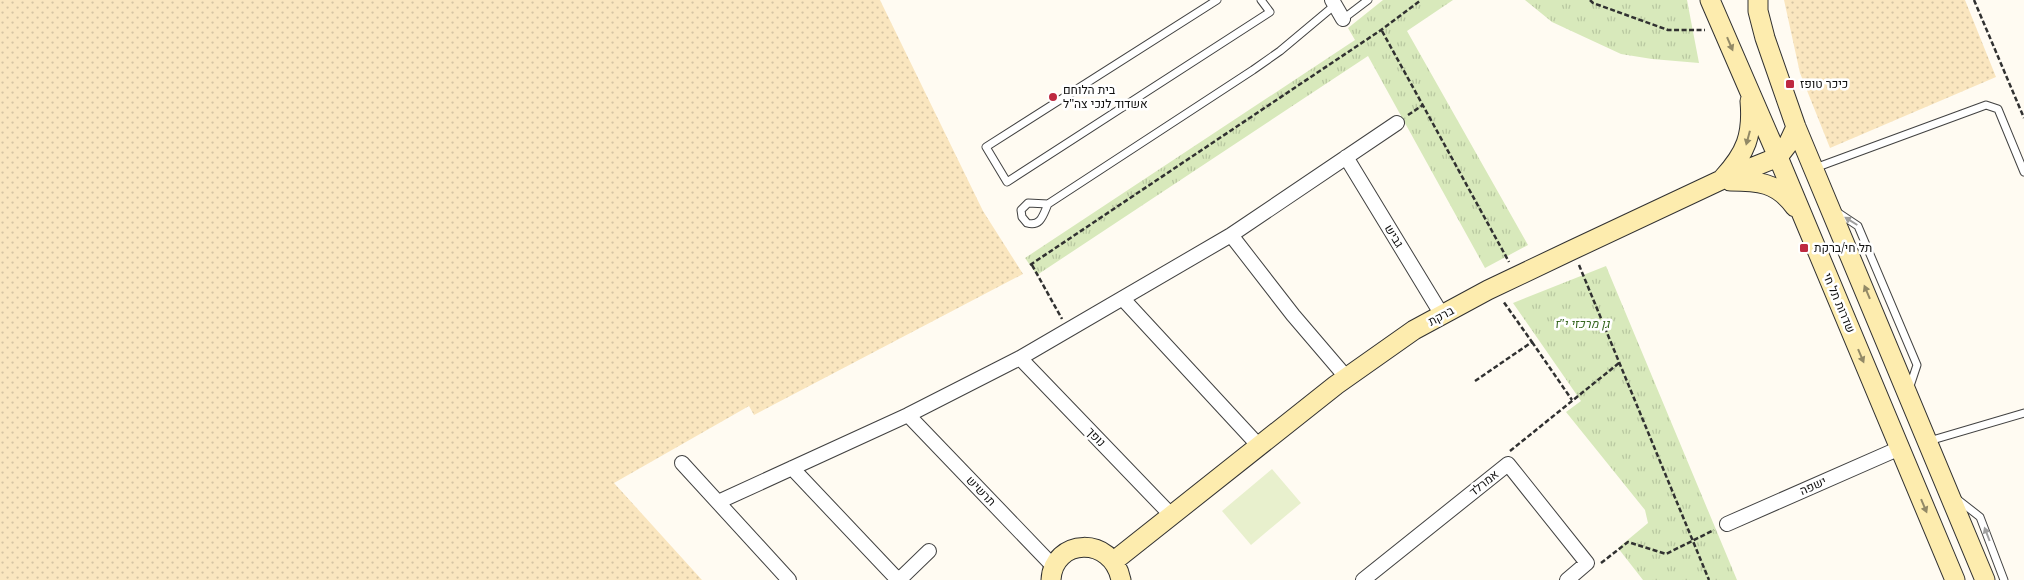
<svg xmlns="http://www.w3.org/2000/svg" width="2024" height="580" font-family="'Noto Serif',Heebo,serif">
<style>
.grass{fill:url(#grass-tufts)}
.sand{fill:url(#sand-dots)}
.pitch{fill:#e8f0cd}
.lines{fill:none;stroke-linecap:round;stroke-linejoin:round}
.lane-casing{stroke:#424242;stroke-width:9}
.street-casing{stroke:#424242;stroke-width:16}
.secondary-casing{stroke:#313131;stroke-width:21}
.path{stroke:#313131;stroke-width:2.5;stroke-dasharray:5 2.5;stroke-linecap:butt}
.lane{stroke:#fff;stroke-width:7}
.street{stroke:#fff;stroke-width:14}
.secondary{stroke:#fdecae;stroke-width:19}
.oneway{fill:#928966}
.oneway2{fill:#9f9f9f}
.poi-dot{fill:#be2940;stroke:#fff;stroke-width:2}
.labels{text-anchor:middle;stroke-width:5;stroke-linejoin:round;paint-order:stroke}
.poi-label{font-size:12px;fill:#0f0f0f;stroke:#fff;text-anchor:start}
.street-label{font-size:12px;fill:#0f0f0f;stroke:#fff}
.park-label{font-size:12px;font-style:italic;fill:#366720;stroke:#fff}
</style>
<defs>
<pattern id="grass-tufts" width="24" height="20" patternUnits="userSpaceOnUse" patternTransform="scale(1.25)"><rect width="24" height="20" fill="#d8e9bb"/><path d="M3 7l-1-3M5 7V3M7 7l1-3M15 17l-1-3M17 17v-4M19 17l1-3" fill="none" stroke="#b8c7a0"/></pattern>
<pattern id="sand-dots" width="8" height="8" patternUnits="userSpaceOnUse" patternTransform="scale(1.25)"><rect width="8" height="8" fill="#fae6bf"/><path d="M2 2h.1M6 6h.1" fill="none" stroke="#d5c4a3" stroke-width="1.8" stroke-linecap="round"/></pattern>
</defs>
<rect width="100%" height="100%" fill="#fffbf2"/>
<path class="grass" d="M1383,0h70l-46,31 121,214 -43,23 -117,-212 -331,219 -12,-17 330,-218 -7,-12z
M1525,0h162l12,63 -47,-4 -31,-5 -69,-32z
M1606,266l131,314h-94l-25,-32 30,-25 -3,-13 -79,-98 15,-11 -68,-98z"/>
<path class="sand" d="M0,0h880l103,211 40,63 -269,141 -5,-9 -135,77 88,97h-702z
M1784,0h181l31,77 -166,71 -30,-75z"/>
<path class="pitch" d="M1272,469l29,34 -50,42 -29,-34z"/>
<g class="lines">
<g class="lane-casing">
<path id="lane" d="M1217,0l-231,147 21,35 263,-170 -9,-12
M1343,19l25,-19
M1815,168l171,-63 12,4 26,63
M1048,204l-20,-1 -7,7 1,7 5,6c14,4 16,-8 21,-19l205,-134 27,-19 55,-46
M1837,212l21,14 59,139 -8,24
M1929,441l95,-28
M1957,499l23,18 24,63"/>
</g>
<g class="street-casing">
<path id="street" d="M1332,0l11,19
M1346,157l96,158
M1231,235l62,80 53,62
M1123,299l136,147
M1020,358l152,158
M908,415l146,152
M682,463l107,117
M792,468l106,112
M718,502l190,-87 112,-57 211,-123 166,-112
M1727,524l173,-76
M899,580l30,-29
M1363,580l145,-116 79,99 -20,17"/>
</g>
<g class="secondary-casing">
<path id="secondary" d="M1710,0l68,157 177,423
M1758,0v11l7,27 31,89 189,453
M1723,178c23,-25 30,-43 27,-77
M1730,181c28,0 47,1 65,26
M1114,561l222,-176 78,-55 74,-40 84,-40 149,-70 57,-23 10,-13 8,-17
M1051,580c2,-42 61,-45 70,0"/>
</g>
<path class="path" d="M1590,0l3,3 75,27h37
M1974,0l50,118
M1382,31l127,231
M1408,115l15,-10
M1030,265l351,-235 40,-30
M1032,265l30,54
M1579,265l130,315
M1532,342l40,58
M1475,381l57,-39 -29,-41
M1510,451l109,-88
M1601,563l27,-21 38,12 48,-24"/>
<use href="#lane" class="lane"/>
<use href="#street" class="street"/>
<use href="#secondary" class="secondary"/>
</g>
<defs><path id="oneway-solid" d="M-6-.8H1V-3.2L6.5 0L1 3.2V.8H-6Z" transform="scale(1.25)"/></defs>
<g class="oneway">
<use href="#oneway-solid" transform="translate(1730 44) rotate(67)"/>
<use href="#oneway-solid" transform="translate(1748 138) rotate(105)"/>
<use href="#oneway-solid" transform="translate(1867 292) rotate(-113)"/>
<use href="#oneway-solid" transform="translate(1861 356) rotate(67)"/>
<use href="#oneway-solid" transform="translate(1924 506) rotate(67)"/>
</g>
<g class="oneway2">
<use href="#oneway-solid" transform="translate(1851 221) rotate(-148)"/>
<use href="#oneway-solid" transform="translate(1987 534) rotate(-111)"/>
</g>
<g class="poi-dot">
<rect x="1785" y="79" width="10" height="10" rx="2.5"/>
<circle cx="1053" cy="97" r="5"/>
<rect x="1799" y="243" width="10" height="10" rx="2.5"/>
</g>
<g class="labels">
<g class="poi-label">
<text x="1800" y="88">כיכר טופז</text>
<text x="1063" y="94">בית הלוחם<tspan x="1063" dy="14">אשדוד לנכי צה"ל</tspan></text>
<text x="1814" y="252">תל חי/ברקת</text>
</g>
<g class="street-label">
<text transform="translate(1394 236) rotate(59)" y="4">גביש</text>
<text transform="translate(1839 303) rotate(67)" y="4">שדרות תל חי</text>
<text transform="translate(1441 316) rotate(-28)" y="4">ברקת</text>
<text transform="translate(1096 437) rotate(46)" y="4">נופך</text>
<text transform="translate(1484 483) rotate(-39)" y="4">אמרלד</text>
<text transform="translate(1813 486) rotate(-24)" y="4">ישפה</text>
<text transform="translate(981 491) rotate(46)" y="4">תרשיש</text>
</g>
<g class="park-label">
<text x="1582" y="328">גן מרכזי י"ז</text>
</g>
</g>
</svg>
